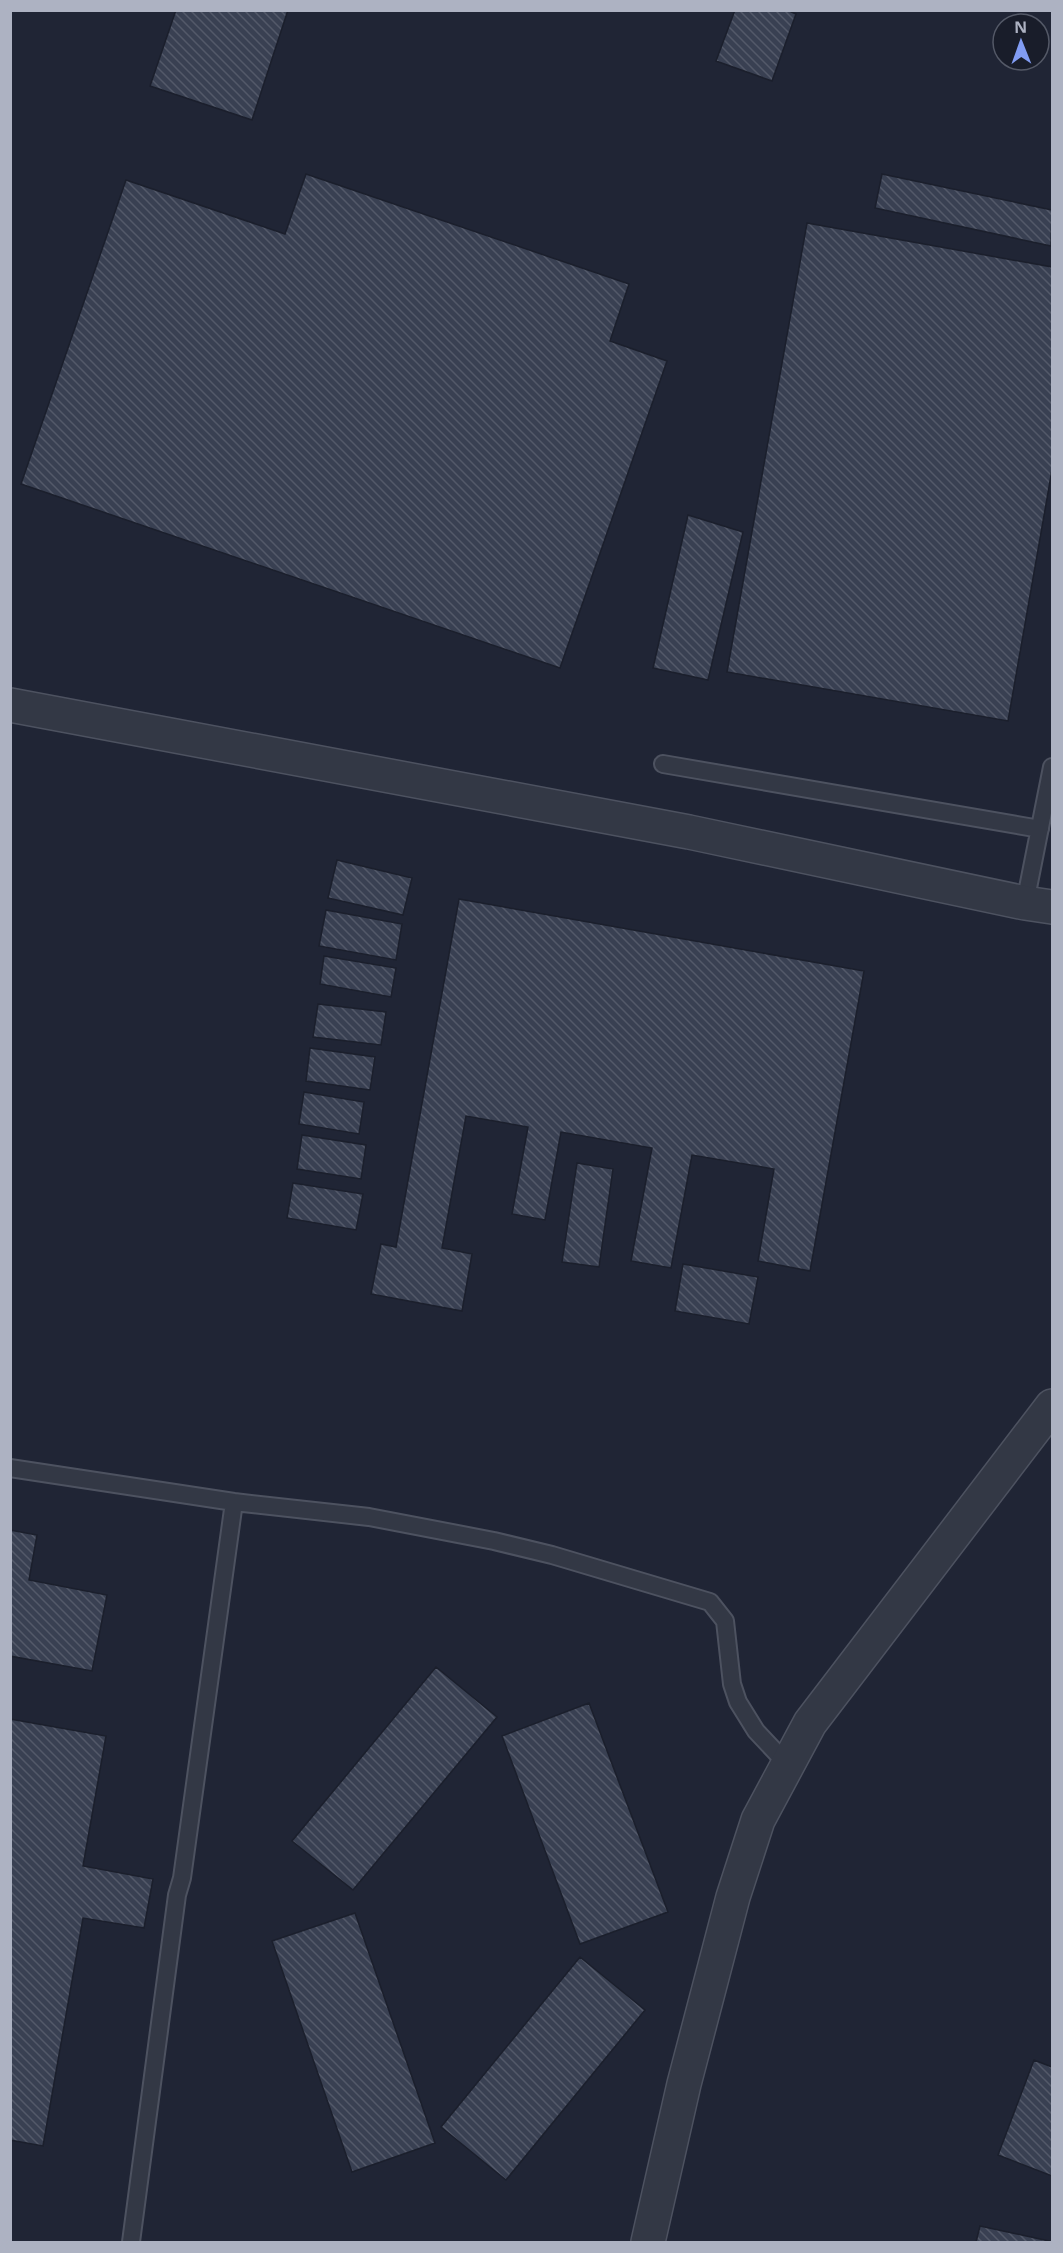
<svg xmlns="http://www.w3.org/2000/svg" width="1063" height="2253" font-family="'Open Sans',sans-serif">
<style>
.building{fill:url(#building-back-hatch);stroke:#1b1f2c;stroke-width:1.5}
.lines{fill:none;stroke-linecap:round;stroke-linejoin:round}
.service-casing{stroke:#4d5260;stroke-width:20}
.minor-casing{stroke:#4d5260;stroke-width:36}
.service{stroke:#333845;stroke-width:16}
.minor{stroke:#333845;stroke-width:33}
</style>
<defs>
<pattern id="building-back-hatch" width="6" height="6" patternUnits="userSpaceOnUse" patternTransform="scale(1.5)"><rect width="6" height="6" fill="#394052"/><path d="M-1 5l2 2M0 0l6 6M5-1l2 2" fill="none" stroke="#535969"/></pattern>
</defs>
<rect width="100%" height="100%" fill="#202535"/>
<path class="building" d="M176,10h112l-36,110 -102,-34z
M735,10h52l9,4 -24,67 -56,-20z
M306,174l323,110 -19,57 57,20 -107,307 -539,-184 105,-304 159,54z
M882,174l170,36 -1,36 -176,-38z
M807,223l245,44v203l-44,251 -281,-49z
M688,515l55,17 -35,148 -55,-12z
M337,860l75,18 -9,37 -75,-17z
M459,899l405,72 -54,300 -52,-10 16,-92 -82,-14 -21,113 -40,-7 21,-113 -91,-16 -16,88 -33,-6 16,-87 -62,-11 -24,132 30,6 -10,57 -91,-17 10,-50 15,3z
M326,910l76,14 -6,36 -77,-14z
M324,956l72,12 -5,29 -71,-13z
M318,1004l68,8 -5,33 -68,-8z
M310,1048l65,9 -5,33 -64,-9z
M304,1092l60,10 -5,32 -60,-10z
M302,1135l64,10 -5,34 -64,-10z
M577,1163l36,6 -14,98 -37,-5z
M293,1183l70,11 -7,36 -69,-12z
M683,1264l75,13 -9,47 -74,-13z
M10,1530l27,5 -8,45 78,15 -15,76 -82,-15z
M436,1667l61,50 -144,173 -61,-49z
M589,1703l79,209 -88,32 -78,-208z
M10,1719l96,17 -23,130 70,13 -9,49 -61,-10 -40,228 -33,-6z
M355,1913l80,230 -83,29 -80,-231z
M580,1957l65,53 -139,170 -65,-53z
M1034,2060l18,7v109l-54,-21z
M980,2226l69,15 -1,1h-72z"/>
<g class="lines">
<g class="service-casing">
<path id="service" d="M663,764l377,65
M1025,903l27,-136
M10,1468l224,34 135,15 125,24 58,14 158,47 15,19 7,63 6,18 18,29 31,33
M131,2242l46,-347 5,-17 52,-376"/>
</g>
<g class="minor-casing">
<path id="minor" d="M10,705l679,127 336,71 27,4
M648,2242l36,-158 49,-187 25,-77 52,-97 242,-317"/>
</g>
<use href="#service" class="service"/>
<use href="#minor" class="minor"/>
</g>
<rect width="1063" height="2253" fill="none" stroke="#adb2c2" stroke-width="24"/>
<g transform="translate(1021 42) rotate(359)"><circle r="28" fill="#191d2a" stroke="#545967" stroke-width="1.5"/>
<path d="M0-4.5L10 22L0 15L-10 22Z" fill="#819cf3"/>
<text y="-9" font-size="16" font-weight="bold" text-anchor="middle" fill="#adb2c2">N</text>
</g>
</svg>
